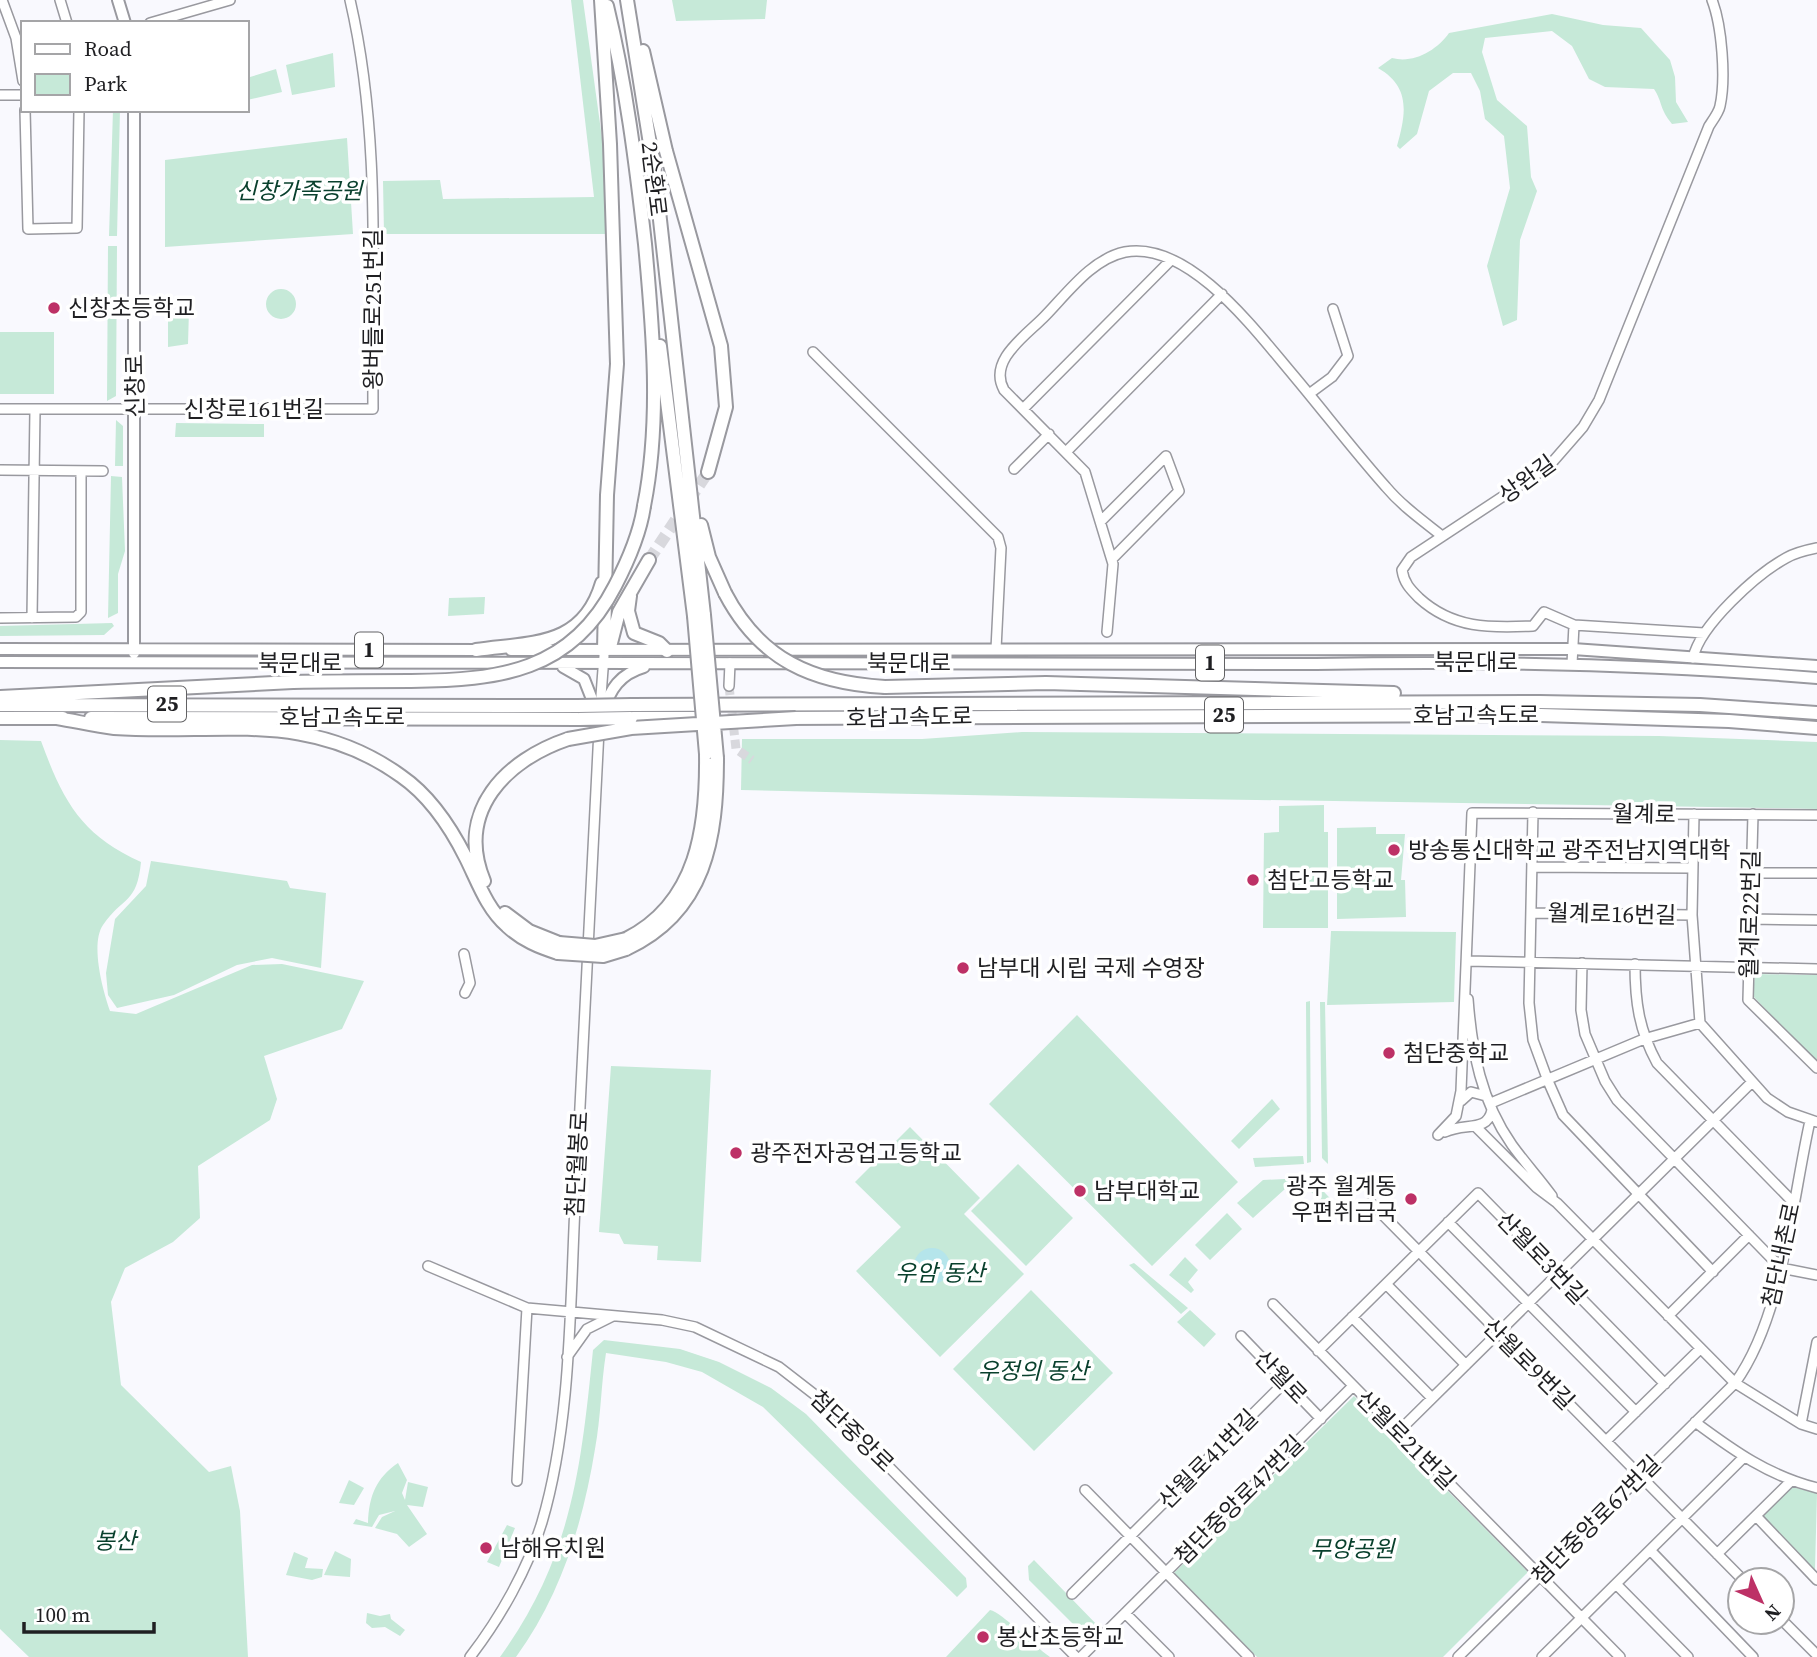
<svg xmlns="http://www.w3.org/2000/svg" width="1817" height="1657" font-family="'Source Serif 4','Noto Sans KR',serif">
<style>
.green{fill:#c6e9d8}
.water{fill:#b5e5eb}
.lines{fill:none;stroke-linecap:round;stroke-linejoin:round}
.minor-tunnel{stroke:#d8d8dd;stroke-width:9;stroke-dasharray:9 4.5;stroke-linecap:butt}
.highway-tunnel{stroke:#d8d8dd;stroke-width:12;stroke-dasharray:12 6;stroke-linecap:butt}
.minor-casing{stroke:#99999f;stroke-width:12}
.major-casing{stroke:#99999f;stroke-width:14}
.highway-casing{stroke:#99999f;stroke-width:16}
.minor{stroke:#fff;stroke-width:9}
.major{stroke:#fff;stroke-width:10}
.highway{stroke:#fff;stroke-width:12}
.highway-bridge-casing{stroke:#99999f;stroke-width:16;stroke-linecap:butt}
.highway-bridge{stroke:#fff;stroke-width:12}
.poi-dot{fill:#bd3166;stroke:#fff;stroke-width:2.5}
.labels{text-anchor:middle;stroke-width:7;stroke-linejoin:round;paint-order:stroke}
.shield{fill:#fff;stroke:#626264;stroke-width:2}
.shield-label{font-size:21px;font-weight:bold;fill:#1f1f22}
.street-label{font-size:23px;fill:#1f1f22;stroke:#fff}
.park-label{font-size:23px;font-style:italic;fill:#09402d;stroke:#fff}
.poi-label{font-size:23px;fill:#1f1f22;stroke:#fff;text-anchor:start}
</style>
<rect width="100%" height="100%" fill="#f9f9fe"/>
<path class="green" d="M571,0h12l22,160 3,74h-224l-1,-53 57,-1 3,19 151,-2z
M672,0h95l-2,19 -89,2z
M1552,14l51,11 38,3 29,32 5,17 1,25 12,20 -16,2c-13,-16 -9,-21 -18,-35l-49,-2 -16,-8 -17,-33 -20,-15 -67,7 -3,14 15,48 30,26 4,51 6,14 -17,49 -3,80 -14,6 -16,-60 23,-78 -6,-52 -19,-17 -5,-28 -9,-18h-18l-24,18 -12,43 -17,15 -3,-3c9,-32 14,-59 -19,-78l14,-10c22,6 45,-8 57,-25z
M333,53l2,34 -43,8 -6,-30z
M276,69l6,23 -35,8v-25l3,2z
M113,110h7l-3,126h-8z
M347,138l6,96 -188,13v-87z
M108,246h9l-1,150 -9,5z
M266 304a15 15 0 1 1 30 0a15 15 0 1 1-30 0Z
M189,310l-1,34 -20,3v-36z
M0,332h54v62h-54z
M116,420l7,6v40h-8z
M176,423l88,1v13h-89z
M111,476l11,1 3,74 -7,23v39l-10,5z
M485,597l-1,17 -36,2 1,-18z
M112,623l2,3 -10,9 -104,1v-10z
M1022,732l637,4 158,6v67c-359,-7 -718,-10 -1076,-19l1,-51h180z
M0,740l41,1c22,60 40,94 100,121 -4,42 -18,34 -38,63 -13,19 0,66 7,86l26,3 116,-49 30,-1 82,17 -22,48 -78,27 13,43 -7,21 -72,46 2,52 -27,24 -48,26 -14,34 10,83 88,87 22,-6 9,45 8,146h-219l-29,-28z
M1324,805v27h4v96h-65l1,-95 15,-1v-26z
M1376,827v7h29l-4,46h4l1,37 -69,2v-91z
M151,861l136,20 3,7 36,5 -5,75 -49,-10 -35,7 -63,30 -57,13 -9,-13 -2,-22 9,-54 31,-33z
M1331,931l125,1 -2,70 -127,3z
M1755,974l62,1v88l-64,-67z
M1310,1001l1,161 -4,1 -1,-161z
M1320,1002h5l3,162 -6,-6z
M1077,1015l161,167 -86,84 -163,-162z
M611,1066l100,4 -10,192 -44,-2 1,-14 -34,-2 -5,-10 -20,-2z
M1272,1099l8,10 -41,40 -8,-8z
M910,1127l70,71 -16,16 60,60 -84,83 -84,-86 45,-44 -46,-45z
M1303,1156l1,8 -49,3 -2,-9z
M1018,1164l55,54 -47,48 -55,-55z
M1304,1178l-19,11 -32,29 -16,-15 26,-23z
M1311,1178l31,33 -5,6 -36,-35z
M1227,1213l15,16 -32,31 -15,-15z
M1185,1257l13,13 -10,12 6,8 -3,3 -22,-18z
M1134,1263l54,45 -7,6 -52,-49z
M1031,1290l82,83 -79,78 -81,-82z
M1190,1310l26,24 -12,13 -27,-25z
M604,1340l76,9 39,13 52,26 35,26 160,164 1,9 -10,10 -194,-190 -61,-35 -36,-10 -60,-9c-5,31 -5,64 -11,96 -12,74 -34,146 -79,208h-16c72,-100 81,-189 93,-307z
M1354,1396l174,176 -85,85h-186l-83,-84z
M398,1463l9,17 -5,13 3,7 3,-18 20,5 -5,20 -16,-2 20,29 -18,13 -12,-13 -22,-6 7,-11 13,-6 -16,4 -7,12 -19,-3 3,-5 12,4c1,-27 8,-45 30,-60z
M349,1480l15,8 -10,17 -15,-2z
M1792,1487l25,6 -2,77 -53,-54z
M507,1525l8,3 -16,39 -12,-5z
M335,1551l16,8 -1,18 -26,-2z
M294,1552l14,6 -3,10 18,1 -1,8 -10,3 -26,-5z
M1034,1560l66,68 -21,2 -50,-50 -1,-14z
M990,1610c13,3 45,37 60,47h-104z
M367,1613l13,3 10,-2 1,5 14,11 -5,6 -15,-9 -13,1 -6,-5z"/>
<path class="water" d="M914 1266a18 18 0 1 1 36 0a18 18 0 1 1-36 0Z"/>
<g class="lines">
<path class="minor-tunnel" d="M729,686l7,63 16,11"/>
<path class="highway-tunnel" d="M649,560l59,-88"/>
<g class="minor-casing">
<path id="minor" d="M2,0l14,38 7,43
M60,0l7,23
M150,23l80,-23
M0,95h23
M25,110l3,119 49,-1 2,-118
M813,352l185,185 3,11 -5,101
M1309,394l23,-17 16,-21 -15,-47
M0,409h373c-1,-136 8,-276 -23,-409
M1023,409l147,-148
M1067,451l155,-157
M1014,469l35,-35
M0,470l103,1
M1101,521l65,-65 13,35 -67,68
M0,618l76,-1 5,-5v-141
M32,618l3,-208
M1107,632l6,-68 -28,-92 -81,-82c-16,-29 20,-53 39,-72 23,-23 48,-59 82,-66 65,-12 133,82 169,124 31,37 60,75 92,111 16,19 36,33 56,49
M1704,633l-130,-8 -30,-13 -11,14c-43,2 -80,3 -114,-28 -9,-9 -15,-15 -17,-28l9,-13 138,-91 34,-39 16,-27 110,-274c4,-6 10,-14 11,-20 6,-27 2,-80 -8,-106
M1693,658c7,-33 64,-84 93,-100 9,-5 21,-8 31,-10
M1572,664l2,-39
M729,686l1,-23
M600,709l4,-53
M1533,812l-4,191 4,37 15,41 15,34 150,157
M1694,814l-2,101 8,108 67,75 21,14 29,10
M1753,814l-5,186 69,68
M1533,867l159,1
M1751,873h66
M1532,913l160,2
M1750,919l67,1
M464,954l6,29 -5,10
M1467,961l350,8
M1582,963l-1,47 4,24 20,47 12,19 164,168 36,7
M1635,964c0,38 4,66 22,99l135,138
M1468,999c4,53 13,102 44,146 13,18 27,33 40,51
M1461,1101l10,-9 15,4
M1491,1103l153,-64 56,-16
M1475,1126l62,62 20,15 178,180 66,41 16,5
M1445,1132c20,-10 42,1 47,-22
M1438,1135l18,-19 5,-25 11,-278 345,2
M1371,1203l372,377
M1448,1222l188,190
M428,1266l99,42 135,12 33,7 84,40 49,38 248,252
M1386,1284l80,81
M1273,1304l347,353
M1668,1316l81,-81
M1352,1317l80,81
M1241,1336l80,83
M1318,1351l160,-158 187,191
M567,1357l20,-28 26,-13
M1695,1422c39,29 74,54 122,66
M1801,1424l16,-82
M1398,1432l354,-350
M1606,1441l94,-92
M517,1481l10,-173
M1085,1490l164,167
M1756,1516l61,64
M1650,1550l103,107
M1717,1554l74,-73
M1616,1584l72,73
M1072,1594l213,-212
M1125,1613l44,44
M1782,1620l35,35
M470,1657c30,-39 58,-88 72,-135 29,-98 28,-215 33,-316 8,-159 15,-318 24,-476
M1081,1657l272,-271
M1458,1657l277,-274c48,-66 57,-182 75,-262
M1542,1657l201,-199"/>
</g>
<g class="major-casing">
<path id="major" d="M118,0l7,23
M0,649l481,1
M511,650l1062,-1 244,17
M134,653v-543
M0,662l1316,2c167,-3 334,0 501,14
M563,667l21,12 13,33
M603,712c7,-23 17,-38 41,-45"/>
</g>
<g class="highway-casing">
<path id="highway" d="M601,0l9,144 7,220 -10,131 -3,156
M627,0l28,175 49,440
M607,6c19,78 29,158 38,238 8,86 16,176 -1,262
M643,51l23,100 55,195 5,61 -18,65
M660,346l34,270
M701,525l8,32 16,36
M630,596l-2,15 6,22 25,10 8,8
M611,643l8,-31 30,-52
M476,650c55,-8 107,-2 126,-67
M885,687l161,-4 348,10
M0,697l293,-15
M0,705l578,1
M632,705l908,-3 160,3 117,8
M0,718h63
M57,718c19,3 38,8 57,10 106,7 194,-19 287,48 29,20 50,52 65,82 12,24 21,51 41,68 15,14 32,21 51,27
M91,718l488,1
M631,718h80
M785,718l756,-3 188,6 88,7
M484,881c-29,-70 22,-121 84,-142
M505,913l24,18 30,12
M626,939c72,-36 81,-113 80,-185
M626,949c80,-37 91,-111 91,-191"/>
</g>
<use href="#minor" class="minor"/>
<use href="#major" class="major"/>
<use href="#highway" class="highway"/>
<g class="highway-bridge-casing">
<path id="highway-bridge" d="M725,593c35,67 88,90 160,94
M704,615l13,143
M694,616l12,138
M293,682c39,-1 79,-1 118,-1 88,-1 160,-9 204,-95 13,-25 25,-52 29,-80
M578,706l54,-1
M579,719l52,-1
M568,739l63,-11 165,-10
M559,943l36,3 31,-7
M558,953l45,3 23,-7"/>
</g>
<use href="#highway-bridge" class="highway-bridge"/>
</g>
<g class="poi-dot">
<circle cx="54" cy="308" r="7"/>
<circle cx="1394" cy="850" r="7"/>
<circle cx="1253" cy="880" r="7"/>
<circle cx="963" cy="968" r="7"/>
<circle cx="1389" cy="1053" r="7"/>
<circle cx="736" cy="1153" r="7"/>
<circle cx="1080" cy="1191" r="7"/>
<circle cx="1411" cy="1199" r="7"/>
<circle cx="486" cy="1548" r="7"/>
<circle cx="983" cy="1637" r="7"/>
</g>
<g class="labels">
<g class="shield">
<rect x="355" y="632.5" width="28" height="35" rx="5"/>
<rect x="1196" y="645.5" width="28" height="35" rx="5"/>
<rect x="148" y="686.5" width="38" height="35" rx="5"/>
<rect x="1205" y="697.5" width="38" height="35" rx="5"/>
</g>
<g class="shield-label">
<text x="369" y="657">1</text>
<text x="1210" y="670">1</text>
<text x="167" y="711">25</text>
<text x="1224" y="722">25</text>
</g>
<g class="street-label">
<text transform="translate(654 179) rotate(83)" y="8">2순환로</text>
<text transform="translate(373 309) rotate(-90)" y="8">왕버들로251번길</text>
<text transform="translate(135 386) rotate(-91)" y="8">신창로</text>
<text x="254" y="417">신창로161번길</text>
<text transform="translate(1527 479) rotate(-36)" y="8">상완길</text>
<text x="1476" y="670">북문대로</text>
<text x="300" y="671">북문대로</text>
<text x="909" y="671">북문대로</text>
<text x="1476" y="723">호남고속도로</text>
<text x="342" y="725">호남고속도로</text>
<text transform="translate(909 717) rotate(-1)" y="8">호남고속도로</text>
<text transform="translate(1644 814) rotate(1)" y="8">월계로</text>
<text transform="translate(1612 914) rotate(1)" y="8">월계로16번길</text>
<text transform="translate(1750 914) rotate(-89)" y="8">월계로22번길</text>
<text transform="translate(577 1164) rotate(-87)" y="8">첨단월봉로</text>
<text transform="translate(1781 1255) rotate(-78)" y="8">첨단내촌로</text>
<text transform="translate(1542 1258) rotate(46)" y="8">산월로3번길</text>
<text transform="translate(1529 1364) rotate(45)" y="8">산월로9번길</text>
<text transform="translate(1281 1377) rotate(46)" y="8">산월로</text>
<text transform="translate(852 1431) rotate(44)" y="8">첨단중앙로</text>
<text transform="translate(1406 1440) rotate(45)" y="8">산월로21번길</text>
<text transform="translate(1208 1459) rotate(-45)" y="8">산월로41번길</text>
<text transform="translate(1239 1500) rotate(-45)" y="8">첨단중앙로47번길</text>
<text transform="translate(1596 1520) rotate(-45)" y="8">첨단중앙로67번길</text>
</g>
<g class="park-label">
<text x="299" y="199">신창가족공원</text>
<text x="940" y="1281">우암 동산</text>
<text x="1033" y="1379">우정의 동산</text>
<text x="115" y="1549">봉산</text>
<text x="1352" y="1557">무양공원</text>
</g>
<g class="poi-label">
<text x="68" y="316">신창초등학교</text>
<text x="1408" y="858">방송통신대학교 광주전남지역대학</text>
<text x="1267" y="888">첨단고등학교</text>
<text x="977" y="976">남부대 시립 국제 수영장</text>
<text x="1403" y="1061">첨단중학교</text>
<text x="750" y="1161">광주전자공업고등학교</text>
<text x="1397" y="1194" text-anchor="end">광주 월계동<tspan x="1397" dy="26">우편취급국</tspan></text>
<text x="1094" y="1199">남부대학교</text>
<text x="500" y="1556">남해유치원</text>
<text x="997" y="1645">봉산초등학교</text>
</g>
</g>
<rect x="21" y="21" width="228" height="91" fill="#ffffff" stroke="#a5a5a7" stroke-width="2"/>
<rect x="35" y="44" width="35" height="10" fill="#ffffff" stroke="#a5a5a7" stroke-width="2"/>
<text x="84" y="56" font-size="21" fill="#1f1f22">Road</text>
<rect x="35" y="74" width="35" height="21" fill="#c6e9d8" stroke="#a5a5a7" stroke-width="2"/>
<text x="84" y="91" font-size="21" fill="#1f1f22">Park</text>
<g transform="translate(1761 1601) rotate(135)"><circle r="33" fill="#ffffff" stroke="#a5a5a7" stroke-width="2"/>
<path d="M0-5L12 26L0 18L-12 26Z" fill="#bd3166"/>
<text y="-10" font-size="19" font-weight="bold" text-anchor="middle" fill="#1f1f22">N</text>
</g>
<path d="M24 1622v10h130v-10" fill="none" stroke="#1f1f22" stroke-width="3.5"/>
<text x="35" y="1622" font-size="21" fill="#1f1f22" stroke="#ffffff" stroke-width="5" paint-order="stroke">100 m</text>
</svg>
